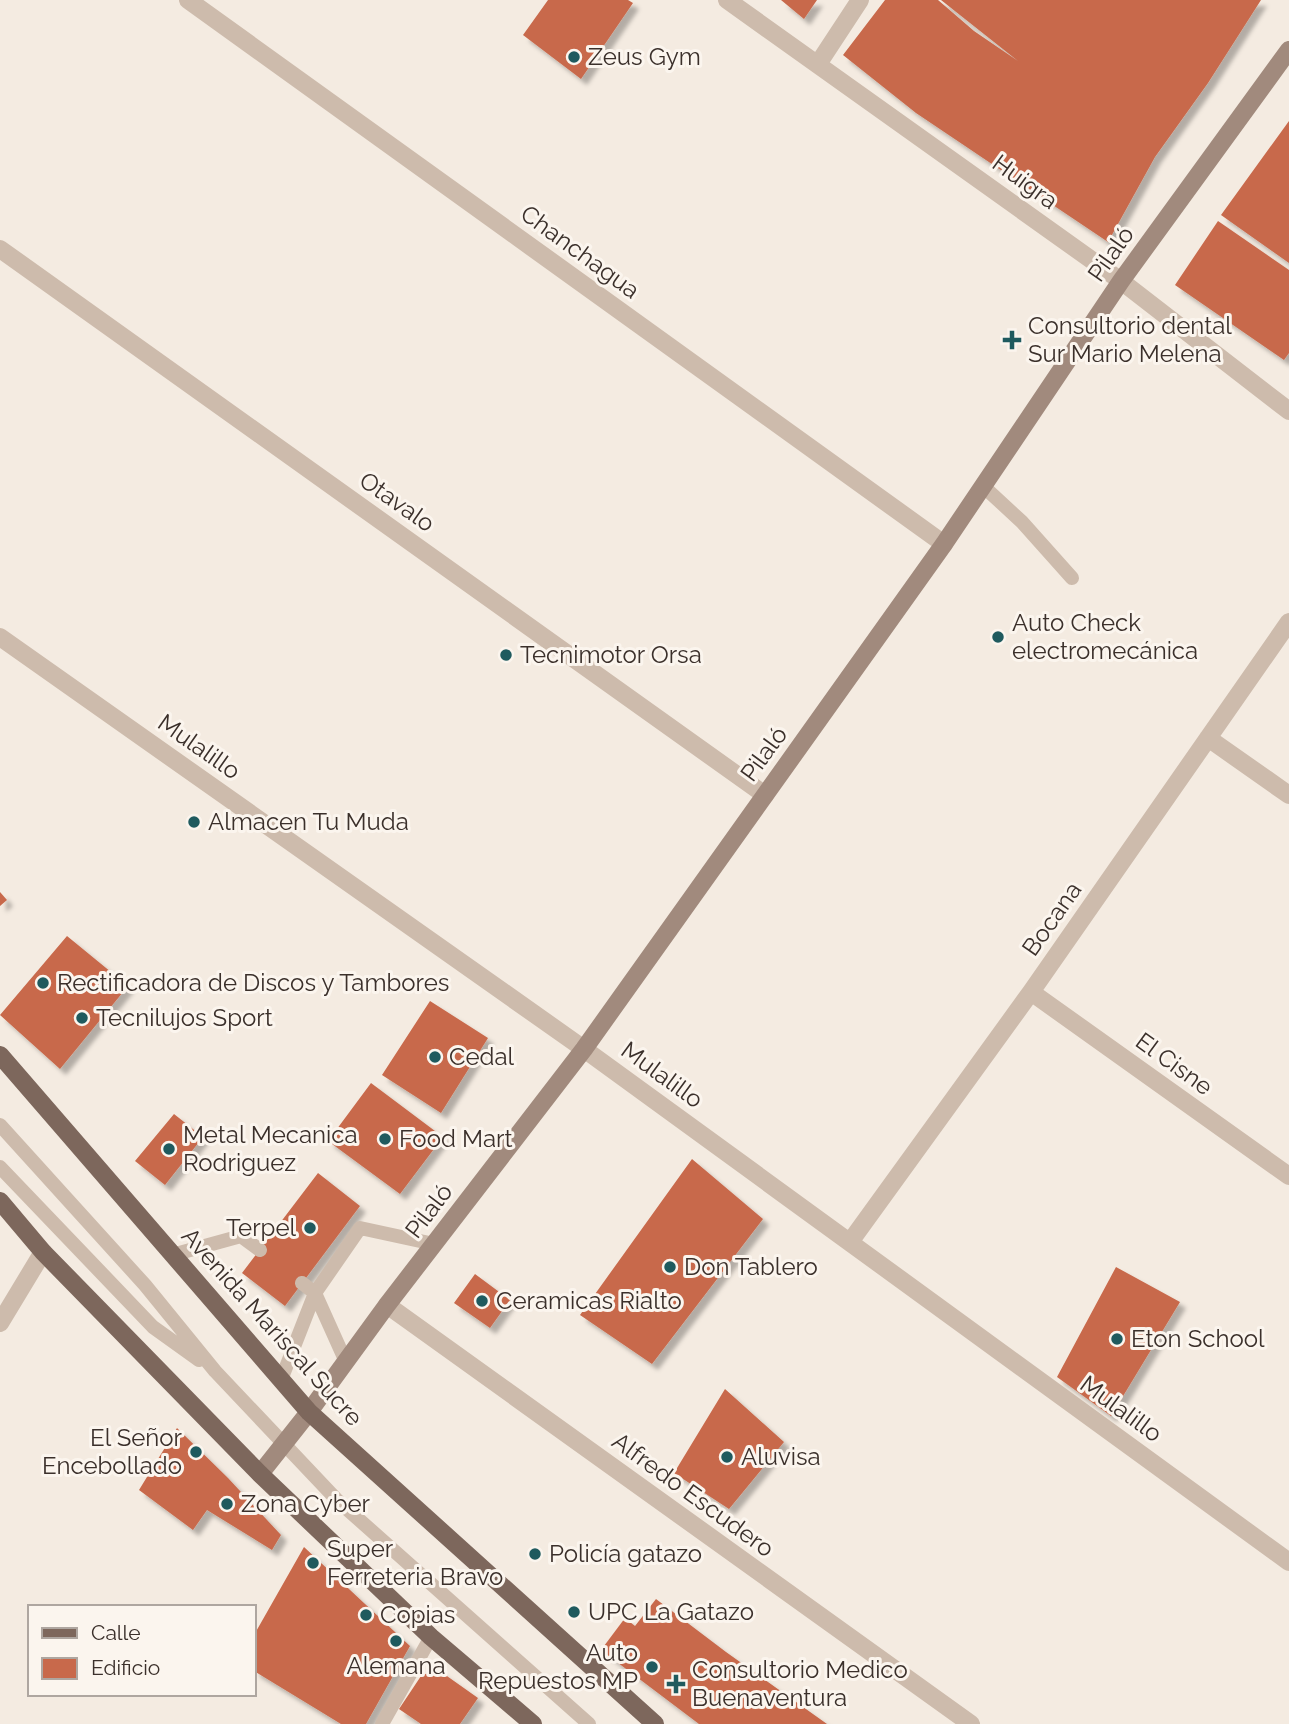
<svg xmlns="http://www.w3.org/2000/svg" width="1289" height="1724" font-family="Raleway,sans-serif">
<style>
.building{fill:#c8694b;filter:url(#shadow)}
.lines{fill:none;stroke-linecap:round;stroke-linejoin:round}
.lane{stroke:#cdbbac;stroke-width:14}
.street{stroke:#cdbbac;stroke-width:18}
.secondary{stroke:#a18a7d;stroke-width:18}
.primary{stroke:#7d675c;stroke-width:18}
.poi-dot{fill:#1f5a5e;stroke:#fbf5ee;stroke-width:2.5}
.labels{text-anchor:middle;stroke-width:6;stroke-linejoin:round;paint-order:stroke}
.poi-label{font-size:24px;fill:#3b302b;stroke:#fbf5ee;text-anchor:start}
.street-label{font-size:24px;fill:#3b302b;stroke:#fbf5ee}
</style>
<defs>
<filter id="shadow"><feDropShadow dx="6" dy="6" stdDeviation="2" flood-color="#0004"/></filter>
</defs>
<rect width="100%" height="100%" fill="#f4ebe1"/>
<path class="building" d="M548,0h80l5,3 -52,76 -58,-44z
M781,0h36l-13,19z
M885,0h53l36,31 44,30 -77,-61h320l-53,83 -53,74 -47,85 -192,-129 -73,-58z
M1289,121v142l-68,-48z
M1218,221l71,49v83l-5,7 -109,-75z
M0,892l7,8 -7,6z
M67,936l61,50 -68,83 -60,-54z
M430,1001l58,37 -47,75 -59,-38z
M371,1083l72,54 -43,57 -72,-53z
M174,1114l29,23 -38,48 -30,-24z
M692,1159l71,60 -111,145 -72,-49z
M318,1173l42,33 -75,100 -43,-33z
M1116,1267l64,35 -69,114 -54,-39z
M475,1274l35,26 -20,28 -36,-25z
M725,1389l59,53 -55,67 -55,-36z
M177,1428l51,50 53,57 -9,15 -65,-40 -14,20 -54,-40z
M304,1547l106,99 -44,78h-25l-87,-53v-36z
M656,1599l70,53 101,72h-128l-98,-74 24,-32 10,8z
M437,1669l41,29 -18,26h-39l-22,-15 22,-33z"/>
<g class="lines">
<path class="lane" d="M983,486l39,36 50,56
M0,1125l145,160 70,86 123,130 251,223
M0,1167l153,160 46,33
M172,1255l69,-19 19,14
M346,1362l-31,-69 45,-65 74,16
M281,1380l34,-87 -13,-10
M382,1724l49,-87"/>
<path class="street" d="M188,0l756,544
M727,0l394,281 168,130
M818,64l42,-64
M0,249l765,546
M0,637l584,412 705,513
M1208,738l81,57
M1031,992l258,184
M850,1242l181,-250 258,-370
M387,1305l584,419
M0,1323l43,-71"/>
<path class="secondary" d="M260,1474l49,-62 78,-107 197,-256 360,-505 177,-263 168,-231"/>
<path class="primary" d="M0,1055l309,357 346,312
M0,1201l43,51 217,222 171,163 102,87"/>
</g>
<g class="poi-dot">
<circle cx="574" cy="57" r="7"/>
<path d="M1008.5 329.5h7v7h7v7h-7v7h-7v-7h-7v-7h7z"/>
<circle cx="998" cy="637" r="7"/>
<circle cx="506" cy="655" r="7"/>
<circle cx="194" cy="822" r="7"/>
<circle cx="43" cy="983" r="7"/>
<circle cx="82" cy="1018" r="7"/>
<circle cx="435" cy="1057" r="7"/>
<circle cx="385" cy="1139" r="7"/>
<circle cx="169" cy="1149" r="7"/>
<circle cx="310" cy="1228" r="7"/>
<circle cx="670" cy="1267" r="7"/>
<circle cx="482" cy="1301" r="7"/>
<circle cx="1117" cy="1339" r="7"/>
<circle cx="196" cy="1452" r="7"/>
<circle cx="727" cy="1457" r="7"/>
<circle cx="227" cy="1504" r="7"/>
<circle cx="535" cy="1554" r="7"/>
<circle cx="313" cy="1563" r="7"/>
<circle cx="574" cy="1612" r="7"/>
<circle cx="366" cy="1615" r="7"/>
<circle cx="396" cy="1641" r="7"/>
<circle cx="652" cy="1667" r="7"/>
<path d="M672.5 1673.5h7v7h7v7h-7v7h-7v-7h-7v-7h7z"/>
</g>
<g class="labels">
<g class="poi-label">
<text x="588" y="65">Zeus Gym</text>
<text x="1028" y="334">Consultorio dental<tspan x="1028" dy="28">Sur Mario Melena</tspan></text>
<text x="1012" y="631">Auto Check<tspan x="1012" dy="28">electromecánica</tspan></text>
<text x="520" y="663">Tecnimotor Orsa</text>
<text x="208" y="830">Almacen Tu Muda</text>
<text x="57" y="991">Rectificadora de Discos y Tambores</text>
<text x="96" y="1026">Tecnilujos Sport</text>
<text x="449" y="1065">Cedal</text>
<text x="183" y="1143">Metal Mecanica<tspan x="183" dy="28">Rodriguez</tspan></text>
<text x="399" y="1147">Food Mart</text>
<text x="296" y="1236" text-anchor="end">Terpel</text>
<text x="684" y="1275">Don Tablero</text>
<text x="496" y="1309">Ceramicas Rialto</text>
<text x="1131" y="1347">Eton School</text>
<text x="182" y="1446" text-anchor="end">El Señor<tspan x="182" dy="28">Encebollado</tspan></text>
<text x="741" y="1465">Aluvisa</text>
<text x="241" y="1512">Zona Cyber</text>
<text x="327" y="1557">Super<tspan x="327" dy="28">Ferreteria Bravo</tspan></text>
<text x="549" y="1562">Policía gatazo</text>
<text x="588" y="1620">UPC La Gatazo</text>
<text x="380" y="1623">Copias</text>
<text x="638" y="1661" text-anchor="end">Auto<tspan x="638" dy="28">Repuestos MP</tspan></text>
<text x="396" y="1674" text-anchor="middle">Alemana</text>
<text x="692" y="1678">Consultorio Medico<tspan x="692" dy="28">Buenaventura</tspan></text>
</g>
<g class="street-label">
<text transform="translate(1025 182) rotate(36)" y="8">Huigra</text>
<text transform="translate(580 252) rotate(36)" y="8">Chanchagua</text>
<text transform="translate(1111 254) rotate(-55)" y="8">Pilaló</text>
<text transform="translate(397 502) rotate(35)" y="8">Otavalo</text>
<text transform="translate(199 747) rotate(35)" y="8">Mulalillo</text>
<text transform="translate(764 754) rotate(-54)" y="8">Pilaló</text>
<text transform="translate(1052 919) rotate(-55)" y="8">Bocana</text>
<text transform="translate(1174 1064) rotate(36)" y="8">El Cisne</text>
<text transform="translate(662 1075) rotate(36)" y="8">Mulalillo</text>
<text transform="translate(429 1211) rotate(-53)" y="8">Pilaló</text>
<text transform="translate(272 1327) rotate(48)" y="8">Avenida Mariscal Sucre</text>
<text transform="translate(1121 1409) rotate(36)" y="8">Mulalillo</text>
<text transform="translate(693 1495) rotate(36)" y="8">Alfredo Escudero</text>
</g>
</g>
<rect x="28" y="1605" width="228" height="91" fill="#fbf5ee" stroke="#aea6a0" stroke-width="2"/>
<rect x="42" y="1628" width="35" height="10" fill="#7d675c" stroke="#aea6a0" stroke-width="2"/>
<text x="91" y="1640" font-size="21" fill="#3b302b">Calle</text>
<rect x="42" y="1658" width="35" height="21" fill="#c8694b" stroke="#aea6a0" stroke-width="2"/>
<text x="91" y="1675" font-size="21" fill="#3b302b">Edificio</text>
</svg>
